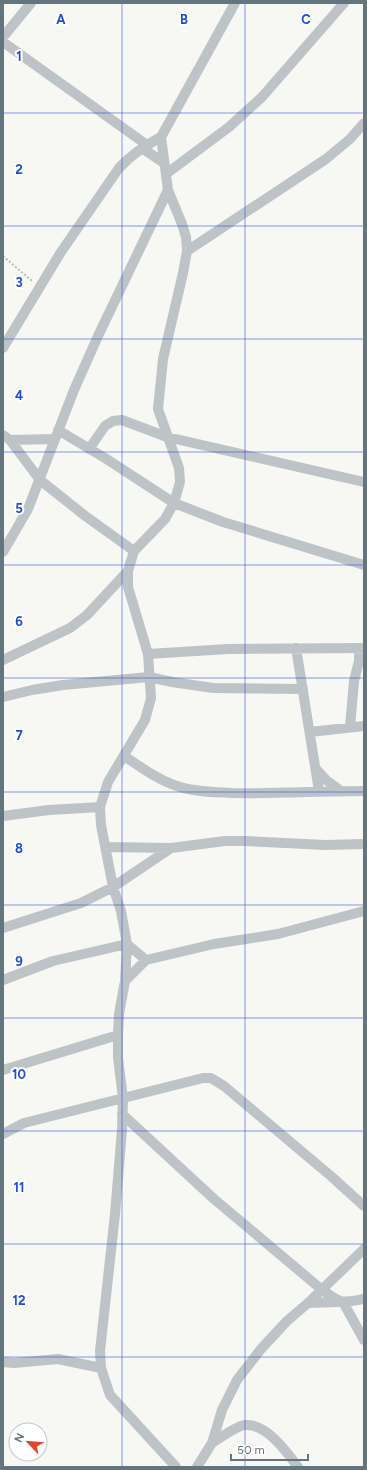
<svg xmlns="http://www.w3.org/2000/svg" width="367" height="1470" font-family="Figtree,sans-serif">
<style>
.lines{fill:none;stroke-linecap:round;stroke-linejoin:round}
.path{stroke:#b9bcbf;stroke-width:2;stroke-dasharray:2 2;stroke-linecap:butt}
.minor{stroke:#bec3c7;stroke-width:10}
.grid{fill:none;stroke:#1d4ed8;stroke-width:1;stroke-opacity:0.55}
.grid-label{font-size:13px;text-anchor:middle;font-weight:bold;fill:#1d4ed8;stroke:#fff;stroke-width:4;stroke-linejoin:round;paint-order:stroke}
</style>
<rect width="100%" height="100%" fill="#f7f7f4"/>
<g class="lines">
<path class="path" d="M3,256l29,25"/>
<path class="minor" d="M3,37l28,-34
M3,42l144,103
M142,148l22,15
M166,174l63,-47 33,-30 82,-94
M187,251l139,-92 24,-20 14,-16
M3,348l58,-96 58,-84c12,-13 27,-23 42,-31
M58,430l47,28 69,45 49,19 141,43
M3,435l7,5 30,40 44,35 50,36
M10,440l44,-1
M89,449l16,-23 8,-5 9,-1 45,17 197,45
M3,552l25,-43 46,-119 24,-54 70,-146
M296,648l23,143
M148,654l80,-5 136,-1
M3,660l67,-32 17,-13 41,-44
M3,697l29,-7 31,-5 86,-8 23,5 41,6 90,1
M350,727l4,-46 5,-20v-12
M310,732l54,-6
M124,756c17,11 34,24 53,30 17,6 37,6 55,7 44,1 88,-2 132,-2
M315,768l11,12 15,11
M3,816l46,-6 51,-3
M106,847l65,1 54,-7h19l81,4 39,-1
M3,928l78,-25 32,-16 58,-39
M3,980l50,-19 74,-17 19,16
M125,981l21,-21 68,-16 64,-10 86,-23
M3,1070l115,-35
M122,1114l92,85 107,90c21,15 18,14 43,10
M3,1134l21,-11 179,-45h8l13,8 108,91 32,29
M343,1302l21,38
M308,1303l31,-1
M3,1362l11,1 44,-4 43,9
M212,1443c8,-5 24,-17 33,-18 21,-2 42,27 53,42
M176,1467l-66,-72 -9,-27 -1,-17 15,-137 7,-84 1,-32 -5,-40v-23l1,-21 6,-33 2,-37 -6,-33 -8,-24 -12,-62 -1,-18 8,-25 37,-62 6,-22 -3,-44 -20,-67v-16l6,-20 31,-32 9,-16 6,-21 -1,-14 -21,-59 5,-50 20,-86 4,-22 -1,-14 -4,-13 -14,-34 -7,-53 74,-134
M197,1467l15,-24 10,-33 15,-30 24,-31 26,-28 21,-18 56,-54"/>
</g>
<path class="grid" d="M122,3v1464M245,3v1464M3,113h361M3,226h361M3,339h361M3,452h361M3,565h361M3,678h361M3,792h361M3,905h361M3,1018h361M3,1131h361M3,1244h361M3,1357h361"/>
<g class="grid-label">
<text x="61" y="24">A</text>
<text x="184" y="24">B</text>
<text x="306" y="24">C</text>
<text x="19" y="61">1</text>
<text x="19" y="174">2</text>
<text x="19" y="287">3</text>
<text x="19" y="400">4</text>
<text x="19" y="513">5</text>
<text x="19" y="626">6</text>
<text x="19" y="740">7</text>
<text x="19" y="853">8</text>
<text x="19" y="966">9</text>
<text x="19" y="1079">10</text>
<text x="19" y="1192">11</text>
<text x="19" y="1305">12</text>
</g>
<rect width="367" height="1470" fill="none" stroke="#63757f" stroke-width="8"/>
<g transform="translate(28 1442) rotate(296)"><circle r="19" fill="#ffffff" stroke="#c1c8cc"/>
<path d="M0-3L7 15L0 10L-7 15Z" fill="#e0482c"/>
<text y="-6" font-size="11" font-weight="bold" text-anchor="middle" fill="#63757f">N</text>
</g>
<path d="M231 1454v6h77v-6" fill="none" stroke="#63757f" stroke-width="2"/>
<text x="237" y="1454" font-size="12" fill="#63757f" stroke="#ffffff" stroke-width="3" paint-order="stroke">50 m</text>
</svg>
